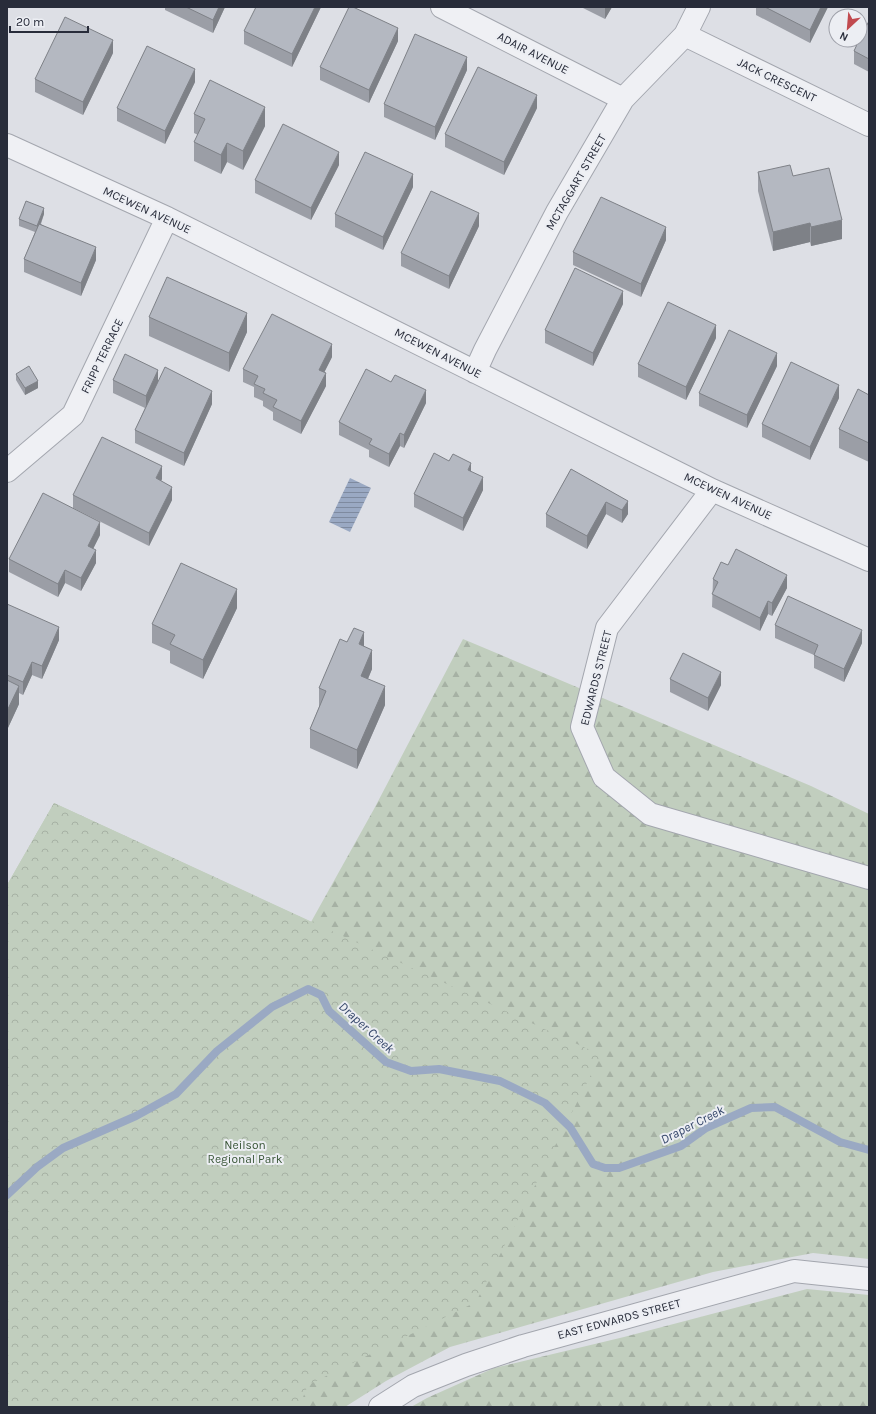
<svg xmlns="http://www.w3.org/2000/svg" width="876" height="1414" font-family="Karla,sans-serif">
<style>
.forest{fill:url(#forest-firs)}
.park{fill:url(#park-crowns)}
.water{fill:url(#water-rules)}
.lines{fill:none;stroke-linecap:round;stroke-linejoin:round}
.stream{stroke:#9aa9c3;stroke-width:8}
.minor-casing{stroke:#a3a6ae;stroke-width:24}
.minor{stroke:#eff0f4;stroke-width:22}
.wall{fill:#9b9ea6}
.shaded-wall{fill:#7e8187}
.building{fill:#b4b8c1;stroke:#7e8187}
.labels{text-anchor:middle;stroke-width:4;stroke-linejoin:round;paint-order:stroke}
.street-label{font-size:12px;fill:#282c3a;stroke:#eceef3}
.park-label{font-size:12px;fill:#385536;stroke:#eceef3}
.water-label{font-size:13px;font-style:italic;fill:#35476a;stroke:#eceef3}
</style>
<defs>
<pattern id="forest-firs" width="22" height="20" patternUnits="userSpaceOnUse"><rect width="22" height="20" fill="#c1cebe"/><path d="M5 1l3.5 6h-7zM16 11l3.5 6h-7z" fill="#a6b1a4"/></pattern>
<pattern id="park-crowns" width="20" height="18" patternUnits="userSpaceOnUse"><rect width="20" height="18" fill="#c1cebe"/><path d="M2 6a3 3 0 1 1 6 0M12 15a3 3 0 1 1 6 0" fill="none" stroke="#a6b1a4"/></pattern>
<pattern id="water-rules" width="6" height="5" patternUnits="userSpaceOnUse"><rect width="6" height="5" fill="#9aa9c3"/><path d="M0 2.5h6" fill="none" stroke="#7e8a9f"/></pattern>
</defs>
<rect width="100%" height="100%" fill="#dddfe5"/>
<path class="forest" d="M463,639l348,147 58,28v445l-56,-6 -100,19 -263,75 -64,34 -41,26h-246l-92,-522 47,-82 257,119 63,-113z
M807,1289l62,6v112h-458l16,-9 67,-30 130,-31z"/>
<path class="park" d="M54,803l547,252 -125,247 -168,83 -9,22h-292v-522z"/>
<path class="water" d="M350,478l21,10 -21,44 -21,-10z"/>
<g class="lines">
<path class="stream" d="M7,1195l30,-28 26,-19 73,-32 40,-22 41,-43 55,-44 36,-18 13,6 8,16 57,51 25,9 28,-2 61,12 45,22 25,24 23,37 12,4h14l62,-22 25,-18 45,-20 24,-1 65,35 29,8"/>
<g class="minor-casing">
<path id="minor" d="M442,7l181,92
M685,35l184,90
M7,145l160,73 545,272 157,70
M475,372l10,-22 72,-138 66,-113 62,-64 14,-28
M7,471l66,-56 94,-197
M712,490l-105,138 -25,99 22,50 46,37 219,64
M380,1407l33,-21 53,-21 57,-19 271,-75 75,8"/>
</g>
<use href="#minor" class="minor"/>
</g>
<path class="wall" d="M165,7h60l-12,26 -48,-23z
M321,7l-29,60 -48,-23v-13z
M581,7h31l-7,12z
M756,7h72l-18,36 -54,-28z
M869,21v51l-15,-8v-13z
M398,41l-29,62 -49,-23v-13z
M113,53l-30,62 -48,-23v-13z
M467,70l-32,70 -51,-23v-13z
M195,82l-30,62 -48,-23v-13z
M537,108l-33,67 -59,-28v-13z
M194,114l71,12 -22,44 -16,-8 -6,12 -27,-13v-19l4,-7 -4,-2z
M339,165l-28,55 -56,-27v-13z
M758,172l35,4 49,63 -31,7 -1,-4 -37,9 -15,-60z
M413,187l-30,63 -48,-23v-13z
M44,214l-3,10 55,36 -15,36 -57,-24v-13l11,-27 -16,-6v-7z
M479,226l-30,63 -48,-23v-13z
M666,240l-25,57 -68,-32v-13z
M623,304l-30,62 -48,-23v-13z
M149,317l98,15 -18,40 -80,-36z
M716,338l-30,62 -48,-23v-13z
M332,357l-8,15 2,14 -25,48 -28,-14v-8l-10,-6v-5l-9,-4v-10l-11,-5v-13z
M777,366l-30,62 -48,-22v-13z
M16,374l22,14 -13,7 -9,-15z
M113,380l45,2 54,22 -28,62 -49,-23v-13l10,-22 -32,-15z
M869,395v67l-30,-14v-19z
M839,398l-29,62 -48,-23v-13z
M426,403l-22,45 -4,-2 -11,21 -20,-10v-7l-30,-15v-13z
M571,469l57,45 -6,9 -16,-9 -19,35 -41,-22v-13z
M471,471l12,19 -20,41 -49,-24v-13z
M162,479l-1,2 11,19 -23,46 -76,-38v-13z
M100,535l-7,14 3,14 -15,28 -16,-8 -7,14 -49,-25v-13z
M728,565l59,23 -15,28 -4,-2 -8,17 -48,-24 1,-28z
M7,604l52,36 -17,39 -10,-4 -9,20 -4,-2v11l-12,26z
M237,608l-34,71 -33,-16v-12l-18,-8v-19z
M775,625l87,18 -18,39 -30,-14v-13l-39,-17z
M347,642l17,4 8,23 -4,10 17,26 -28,64 -47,-21v-19l9,-22v-19z
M670,679l51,6 -13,26 -38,-19z"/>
<path class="shaded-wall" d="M219,7h6l-12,26v-13z
M315,7h6l-29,60v-13z
M605,7h7l-7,12z
M821,7h7l-18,36v-13z
M398,28v13l-29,62v-13z
M113,40v13l-30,62v-13z
M467,57v13l-32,70v-13z
M195,69v13l-30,62v-13z
M537,95v13l-33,67v-13z
M265,107v19l-22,44v-19z
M227,143v19l-6,12v-19z
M339,152v13l-28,55v-12z
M413,174v13l-30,63v-13z
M44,208v6l-7,19v-7z
M479,213v13l-30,63v-13z
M842,220v19l-31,7v-19z
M810,223v19l-37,9v-19z
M666,227v13l-25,57v-13z
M96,247v13l-15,36v-13z
M623,291v13l-30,62v-13z
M247,313v19l-18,40v-19z
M716,325v13l-30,62v-13z
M332,344v13l-13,26v-13z
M777,353v13l-30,62v-13z
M158,370v13l-12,26v-13z
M326,373v13l-25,48v-13z
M38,381v7l-13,7v-7z
M839,385v13l-29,62v-13z
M426,390v13l-22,45v-13z
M212,391v13l-28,62v-13z
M400,433v13l-11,21v-13z
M471,463v13l-3,-6z
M162,466v13l-6,12v-13z
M483,477v13l-20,41v-13z
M172,487v13l-23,46v-13z
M628,501v13l-6,9v-13z
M606,502v12l-19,35v-13z
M100,522v13l-12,24v-13z
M96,550v13l-15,28v-13z
M65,570v13l-7,14v-13z
M787,575v13l-15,28v-13z
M237,589v19l-34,71v-19z
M768,601v13l-8,17v-13z
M59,627v13l-17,39v-13z
M862,630v13l-18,39v-13z
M364,632v19l-5,-7z
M372,650v19l-11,26v-19z
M32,662v13l-9,20v-13z
M721,672v13l-13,26v-13z
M19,686v18l-12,26v-19z
M385,686v19l-28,64v-19z"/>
<path class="building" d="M186,7h33l-6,13z
M256,7h59l-23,47 -48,-23z
M349,7h4l45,21 -29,62 -49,-23z
M765,7h56l-11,23z
M65,17l48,23 -30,62 -48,-23z
M869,21v38l-15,-8 5,-11h1v-2z
M415,34l52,23 -32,70 -51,-23z
M147,46l48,23 -30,62 -48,-23z
M478,67l59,28 -33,67 -59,-28z
M210,80l55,27 -22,44 -16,-8 -6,12 -27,-13 11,-23 -11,-5z
M283,124l56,28 -28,56 -56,-28z
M365,152l48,22 -30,63 -48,-23z
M790,165l3,11 36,-8 13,52 -31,7 -1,-4 -37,9 -15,-60z
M431,191l48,22 -30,63 -48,-23z
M601,197l65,30 -25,57 -68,-32z
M26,201l18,7 -7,18 -18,-7z
M39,224l57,23 -15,36 -57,-24z
M575,268l48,23 -30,62 -48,-23z
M167,277l80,36 -18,40 -80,-36z
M668,302l48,23 -30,62 -48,-23z
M272,314l60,30 -13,26 7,3 -25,48 -28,-14 4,-7 -14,-7 2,-4 -11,-5 4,-8 -15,-7z
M729,330l48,23 -30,62 -48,-22z
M125,354l33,16 -12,26 -33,-16z
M791,362l48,23 -29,62 -48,-23z
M29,366l9,15 -13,7 -9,-14z
M165,367l47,24 -28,62 -49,-23z
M366,369l25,13 4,-7 31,15 -22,45 -4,-2 -11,21 -20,-10 3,-5 -33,-17z
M858,389l11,6v48l-30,-14z
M102,437l60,29 -6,12 16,9 -23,46 -76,-38z
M434,453l15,8 4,-7 18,9 -3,7 15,7 -20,41 -49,-24z
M571,469l57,32 -6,9 -16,-8 -19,34 -41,-22z
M43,493l57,29 -12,24 8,4 -15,28 -16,-8 -7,14 -49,-25z
M736,549l51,26 -15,28 -4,-2 -8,17 -48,-24 6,-12 -5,-3 8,-17 7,3z
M181,563l56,26 -34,71 -33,-16 5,-9 -23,-11z
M788,596l74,34 -18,39 -30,-14 4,-10 -43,-20z
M7,604l52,23 -17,39 -10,-4 -9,20 -16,-7z
M354,628l10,4 -5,12 13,6 -11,26 24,10 -28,64 -47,-21 16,-38 -7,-3 21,-49 7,3z
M683,653l38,19 -13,26 -38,-19z
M7,680l12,6 -12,25z"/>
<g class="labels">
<g class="street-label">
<text transform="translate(533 53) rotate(27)" y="4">ADAIR AVENUE</text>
<text transform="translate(777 80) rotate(26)" y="4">JACK CRESCENT</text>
<text transform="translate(576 182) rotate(-60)" y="4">MCTAGGART STREET</text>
<text transform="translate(147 210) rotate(25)" y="4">MCEWEN AVENUE</text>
<text transform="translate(438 353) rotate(27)" y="4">MCEWEN AVENUE</text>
<text transform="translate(102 356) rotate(-64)" y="4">FRIPP TERRACE</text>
<text transform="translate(728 496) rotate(25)" y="4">MCEWEN AVENUE</text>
<text transform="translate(596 678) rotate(-76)" y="4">EDWARDS STREET</text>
<text transform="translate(619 1319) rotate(-15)" y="4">EAST EDWARDS STREET</text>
</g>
<g class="park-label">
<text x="245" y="1149">Neilson<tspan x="245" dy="14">Regional Park</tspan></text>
</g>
<g class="water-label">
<text transform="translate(367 1027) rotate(42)" y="5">Draper Creek</text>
<text transform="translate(692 1124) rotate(-27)" y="5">Draper Creek</text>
</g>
</g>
<rect width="876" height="1414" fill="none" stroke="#282c3a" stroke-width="16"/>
<g transform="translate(848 28) rotate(206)"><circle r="19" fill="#eceef3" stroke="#9ea0a9"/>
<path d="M0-3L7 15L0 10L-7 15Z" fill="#c14a4f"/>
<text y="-6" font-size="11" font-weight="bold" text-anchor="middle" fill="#282c3a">N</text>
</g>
<path d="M10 26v6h78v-6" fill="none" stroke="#282c3a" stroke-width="2"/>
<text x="16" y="26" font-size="12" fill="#282c3a" stroke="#eceef3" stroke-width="3" paint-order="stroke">20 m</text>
</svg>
